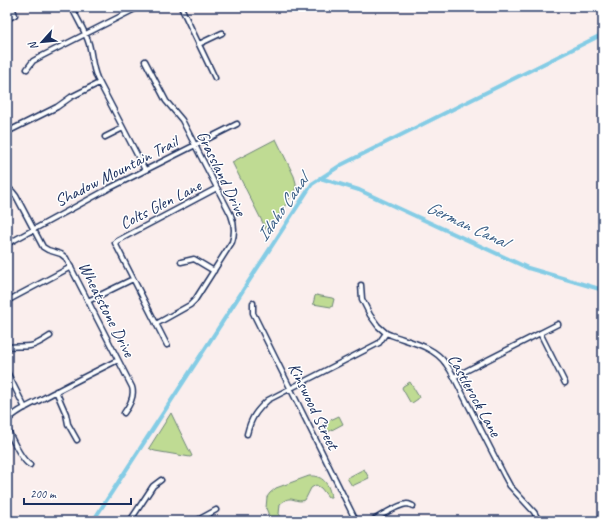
<svg xmlns="http://www.w3.org/2000/svg" width="610" height="528" font-family="Caveat,sans-serif">
<style>
.green{fill:#bfdb93;stroke:#6d8578}
.lines{fill:none;stroke-linecap:round;stroke-linejoin:round}
.canal{stroke:#84cce5;stroke-width:4}
.minor-casing{stroke:#1b2f5e;stroke-width:7}
.minor{stroke:#fff;stroke-width:4}
.labels{text-anchor:middle;stroke-width:3;stroke-linejoin:round;paint-order:stroke}
.street-label{font-size:17px;fill:#1b2f5e;stroke:#fff}
.water-label{font-size:18px;font-style:italic;fill:#3a5e86;stroke:#fff}
</style>
<rect width="100%" height="100%" fill="#faeeed"/>
<filter id="ink" filterUnits="userSpaceOnUse"><feTurbulence type="fractalNoise" baseFrequency=".025" numOctaves="2"/><feDisplacementMap in="SourceGraphic" scale="8" xChannelSelector="R" yChannelSelector="G"/><feConvolveMatrix kernelMatrix="1 2 1 2 8 2 1 2 1" color-interpolation-filters="sRGB"/></filter>
<g filter="url(#ink)">
<path class="green" d="M276,139l18,37 2,7v5l-28,45 -36,-71z
M316,295l16,3 2,1 -2,8h-1l-18,-3 2,-8z
M410,382l9,15 -1,2 -6,4 -2,-1 -8,-14 1,-2z
M171,413l21,43 -2,1 -35,-6 -3,-1 -3,-2z
M339,416l4,8 -17,9 -4,-9z
M364,469l5,9 -17,8 -5,-8z
M309,476c14,-1 20,8 22,21h-3l-7,-9 -5,-3 -5,3 -6,12c-11,4 -13,-7 -25,4l-1,10 5,7h-13l-5,-13 1,-11 3,-4 6,-5z"/>
<g class="lines">
<path class="canal" d="M320,178l39,12 169,78 75,22
M93,521l219,-337 29,-19 262,-131"/>
<g class="minor-casing">
<path id="minor" d="M181,7l34,71
M74,12c5,10 12,21 15,32 3,11 3,23 8,34l48,92
M7,19l8,-4 -3,-8
M199,44l23,-11
M145,61l21,40 16,19 49,95c4,10 4,18 1,27l-37,58 -5,5 -34,19
M27,69l6,-8 9,-5 97,-49
M7,132l50,-25 14,-10 28,-14
M105,137l18,-9
M8,188l4,3 4,5 27,51 5,3 13,4 5,4 66,129c3,9 -2,18 -8,26
M7,244l101,-55 129,-65
M181,262l13,-3 20,12
M361,285l1,14 8,16 8,11 8,7 5,2c19,7 43,11 55,29 3,4 6,9 8,13l50,98 6,11 24,26 5,9
M7,301l64,-34
M88,301l45,-22
M253,303v10l103,208
M540,333l25,50
M167,345l-52,-102 2,-2 100,-53
M7,347c8,-1 15,0 23,-1 7,-1 14,-6 20,-10
M7,372l18,36
M454,377l104,-53
M56,391l10,23 2,10 9,16
M7,422c5,-9 23,-17 33,-22 26,-14 52,-27 78,-40
M7,428c4,9 14,32 23,37
M247,434c4,-16 9,-23 21,-34l111,-57 7,-10
M130,521l23,-35 8,-6
M196,521l20,-11
M372,521c8,-5 26,-16 35,-17 3,0 3,1 6,2"/>
</g>
<use href="#minor" class="minor"/>
</g>
</g>
<g class="labels">
<g class="street-label">
<text transform="translate(116 171) rotate(-27)" y="6">Shadow Mountain Trail</text>
<text transform="translate(222 173) rotate(64)" y="6">Grassland Drive</text>
<text transform="translate(160 204) rotate(-27)" y="6">Colts Glen Lane</text>
<text transform="translate(107 309) rotate(63)" y="6">Wheatstone Drive</text>
<text transform="translate(475 395) rotate(61)" y="6">Castlerock Lane</text>
<text transform="translate(314 406) rotate(64)" y="6">Kinswood Street</text>
</g>
<g class="water-label">
<text transform="translate(282 208) rotate(-55)" y="6">Idaho Canal</text>
<text transform="translate(467 224) rotate(25)" y="6">German Canal</text>
</g>
</g>
<rect width="610" height="528" fill="none" stroke="#fff" stroke-width="24"/>
<rect x="12" y="12" width="586" height="504" fill="none" stroke="#1b2f5e" stroke-width="1.5" filter="url(#ink)"/>
<g transform="translate(42 42) rotate(243)" stroke="#ffffff" stroke-width="3" paint-order="stroke">
<path d="M0-3L7 15L0 10L-7 15Z" fill="#1b2f5e"/>
<text y="-6" font-size="11" font-weight="bold" text-anchor="middle" fill="#1b2f5e">N</text>
</g>
<path d="M24 498v6h107v-6" fill="none" stroke="#1b2f5e" stroke-width="2"/>
<text x="30" y="498" font-size="12" fill="#1b2f5e" stroke="#ffffff" stroke-width="3" paint-order="stroke">200 m</text>
</svg>
